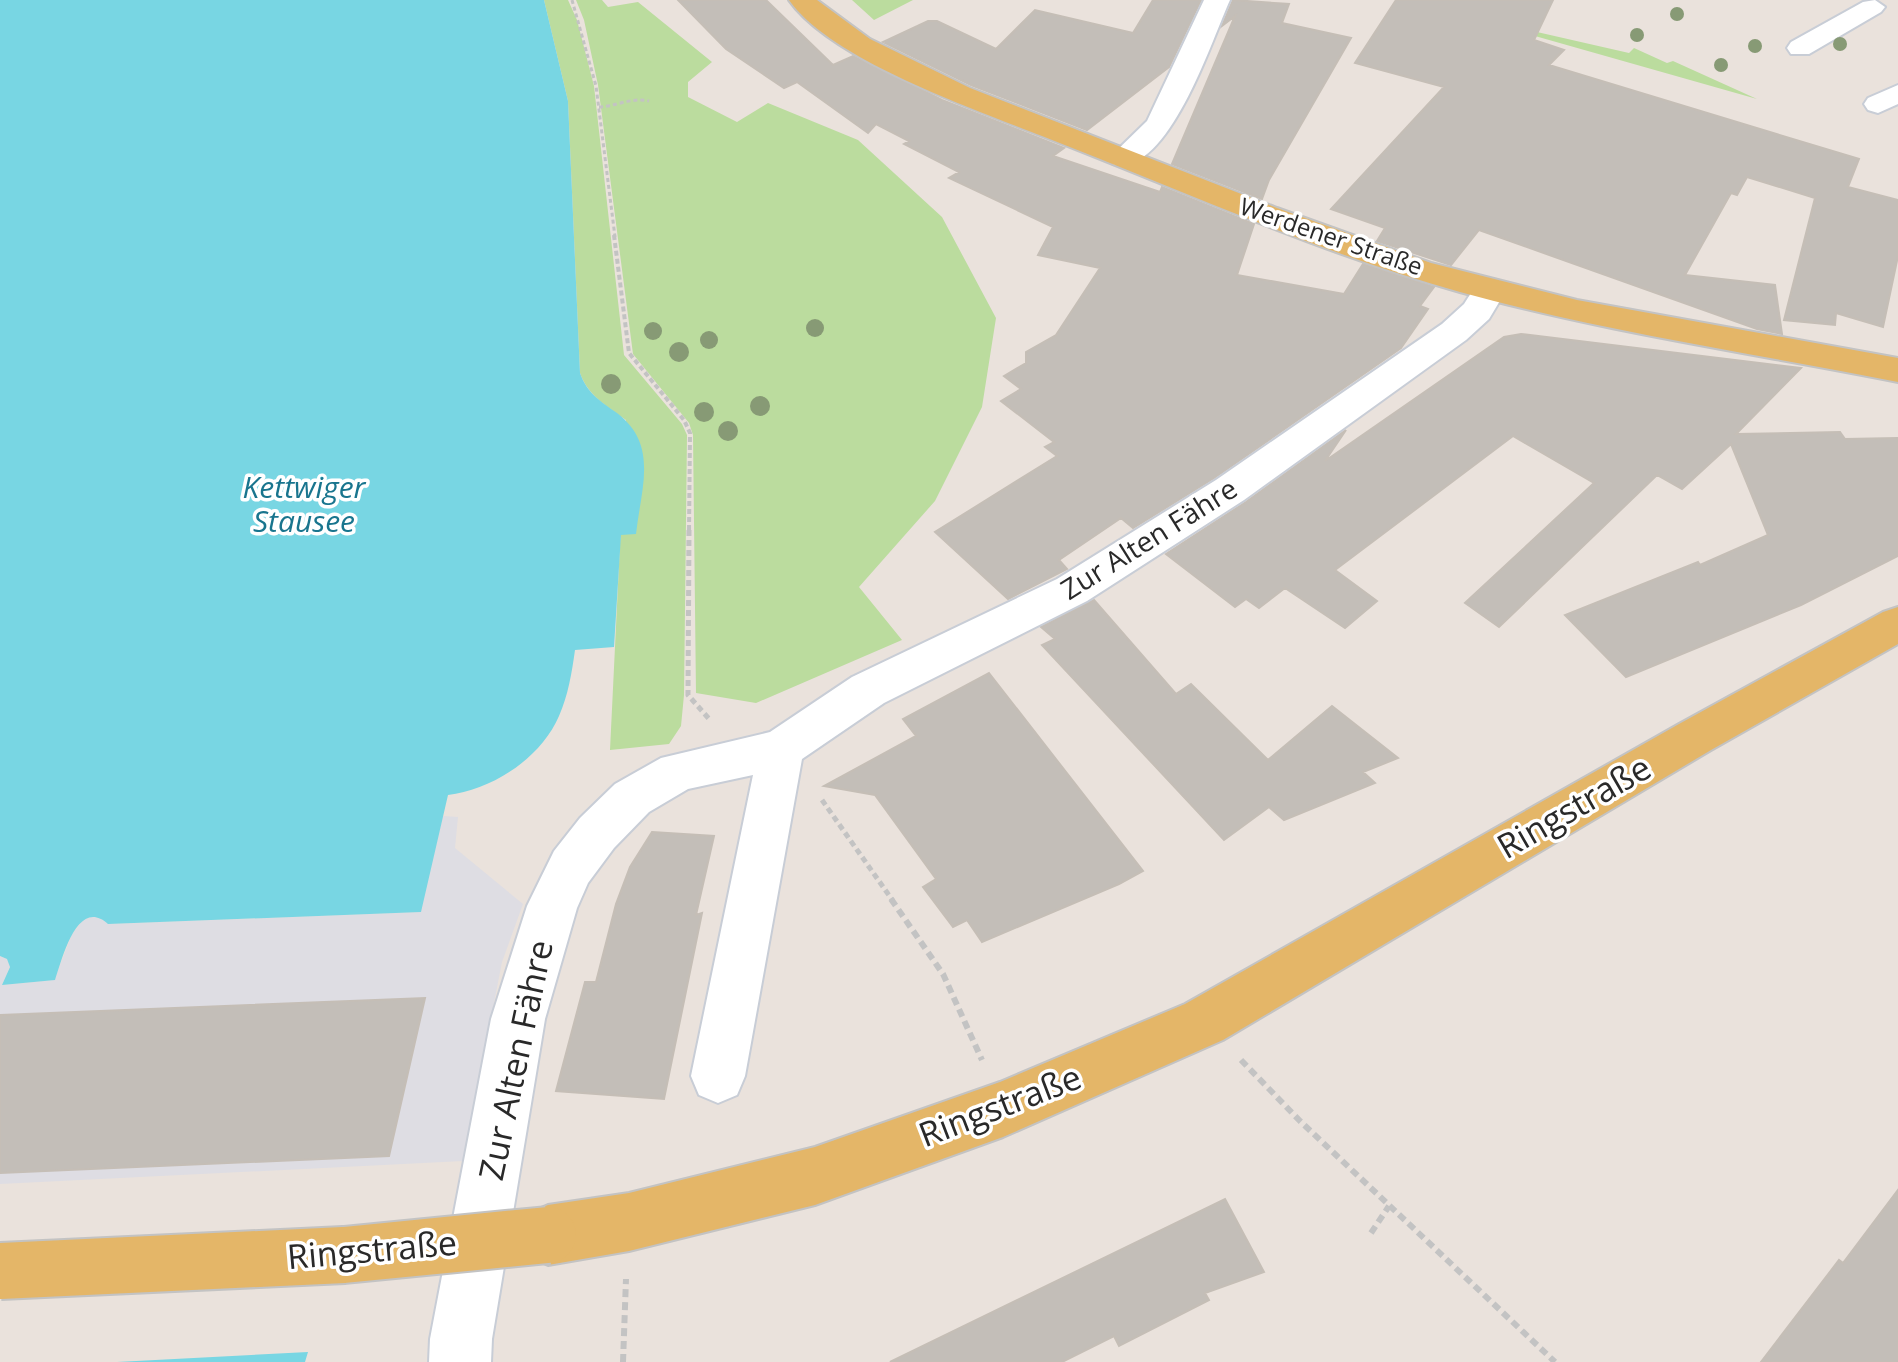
<svg xmlns="http://www.w3.org/2000/svg" width="1898" height="1362" font-family="'Open Sans',sans-serif">
<style>
.industrial{fill:#dedde3}
.green{fill:#bbdc9e}
.water{fill:#78d6e3}
.building{fill:#c3beb8;stroke:#c5beb6;stroke-width:2}
.lines{fill:none;stroke-linecap:round;stroke-linejoin:round}
.minor-casing{stroke:#c8cdd6;stroke-width:4}
.major-casing{stroke:#c3c3c3;stroke-width:4}
.path-far3{stroke:#c3c3c3;stroke-width:3;stroke-dasharray:4 3;stroke-linecap:butt}
.path-far2{stroke:#c3c3c3;stroke-width:4;stroke-dasharray:5 3;stroke-linecap:butt}
.path-far1{stroke:#c3c3c3;stroke-width:5;stroke-dasharray:6 4;stroke-linecap:butt}
.path{stroke:#c3c3c3;stroke-width:6;stroke-dasharray:8 5;stroke-linecap:butt}
.minor{fill:#fff;fill-rule:evenodd}
.major{fill:#e4b668;fill-rule:evenodd}
.major-bridge-casing{stroke:#c3c3c3;stroke-width:60;stroke-linecap:butt}
.major-bridge{stroke:#e4b668;stroke-width:56}
.tree{fill:#879a75}
.labels{text-anchor:middle;stroke-width:7;stroke-linejoin:round;paint-order:stroke}
.far-street-label{font-size:24px;fill:#292929;stroke:#fff}
.street-label{font-size:28px;fill:#292929;stroke:#fff}
.water-label{font-size:30px;font-style:italic;fill:#19758e;stroke:#fff}
.near-street-label{font-size:34px;fill:#292929;stroke:#fff}
</style>
<rect width="100%" height="100%" fill="#eae2dc"/>
<path class="industrial" d="M443,816l15,1 -3,31 68,56 -21,58 -39,199 -463,23v-228l7,3 3,7 -8,19 52,-5 18,-46 11,-14 9,-4 9,1 8,7 311,-12z"/>
<path class="green" d="M544,0h24l9,20 17,66 30,269 58,69 5,11 -3,260 -3,31 -12,18 -59,6 16,-330c-19,-14 -38,-24 -46,-47l-12,-272z
M576,0h26l6,7 30,-5 74,60 -24,20v15l49,25 31,-19 90,37 84,77 54,101 -14,89 -47,94 -76,86 43,53 -146,63 -60,-10 -3,-258 -4,-12 -56,-69 -35,-269 -14,-65z
M852,0h61l-39,20z
M1537,32l92,21 5,-5 33,15 6,-2 84,38 -222,-63z"/>
<path class="water" d="M0,0h544l24,101 12,272c7,20 20,28 37,40 42,32 24,75 19,121l-15,1 -7,112 -39,3c-3,22 -7,46 -16,66 -18,42 -67,74 -111,79l-27,117 -313,12c-31,-28 -46,36 -53,56l-53,5 8,-18 -3,-8 -7,-3z
M308,1352l-3,10h-188z"/>
<path class="building" d="M678,0h88l67,65 20,-9 89,44 122,48 -11,8 107,36 2,-5 92,37 -17,51 107,19 19,-30 71,23 -14,19 8,3 -27,39 -187,130 -81,50 -12,-10 -62,42 8,9 -59,30 -73,-67 122,-76 -12,-9 9,-5 -53,-41 20,-12 -17,-13 22,-13v-11l30,-17 44,-67 -62,-13 15,-28 -104,-49 10,-6 -55,-28 5,-3 -33,-17 -8,9 -71,-51 -13,6 -58,-39z
M1153,0h48l-32,67 -82,63 -116,-45 -88,-43 45,-21h9l59,28 39,-39 98,23z
M1233,0l56,4 -7,19 69,15 -82,142 -7,19 -90,-35 63,-148 -13,10z
M1396,0h157l-19,40 30,10 -15,15 310,94 -11,28 50,13v56l-15,71 -47,-14 -1,12 -51,-5 31,-122 -68,-21 -10,18 -6,-2 -46,82 90,10 7,49 -25,-5 -278,-99 -28,35 -74,-24 8,-13 -54,-19 113,-122 -89,-24z
M1521,334l280,34 -65,66 104,-2 5,7 53,-1v118l-97,49 -175,72 -61,-62 133,-53 2,3 68,-30 -37,-91 -49,45 -25,-14 -158,152 -34,-24 129,-120 -81,-47 -178,134 42,31 -32,27 -60,-40 -26,20 -13,-9 -11,8 -69,-53 80,-52 100,-72 -21,31 179,-124z
M1094,600l82,94 15,-10 77,76 64,-54 66,52 -35,14 12,11 -91,37 -15,-13 -45,33 -182,-195 13,-6 -14,-12z
M989,673l154,198 -24,13 -137,58 -15,-22 -14,7 -30,-40 13,-8 -61,-84 -51,-9 92,-50 -13,-17z
M652,832l62,4 -18,79 6,-2 -38,186 -108,-8 29,-109h11l20,-78 14,-37z
M425,998l-36,158 -389,17v-158z
M1898,1190v172h-137l78,-102 4,3z
M1225,1199l39,73 -59,21 4,7 -90,46 -5,-10 -52,26h-172z"/>
<g class="lines">
<g class="minor-casing">
<path id="minor" d="M1204,0h26c-18,39 -62,178 -117,164l-4,-6 38,-37z
M1875,0l10,7 -4,5 -72,42h-18l-4,-6 4,-6 72,-40z
M1898,85v19l-20,9 -10,-3 -4,-6 4,-6z
M1490,279l12,3 5,7 -18,30 -23,21 -222,160 -157,101 -203,102 -82,56 -57,317 -8,19 -19,8 -19,-8 -8,-19 62,-301 -65,14 -39,23 -35,36 -26,35 -11,25 -32,111 -53,320 -1,23h-62l1,-23 61,-320 36,-113 27,-55 26,-33 35,-34 46,-26 109,-26 82,-55 205,-98 159,-99 226,-156 22,-20 14,-22z"/>
</g>
<g class="major-casing">
<path id="major" d="M789,0h28l53,39 100,49 307,120 154,55 146,37 321,58v24c-146,-29 -294,-50 -438,-90 -143,-40 -279,-102 -418,-156 -68,-27 -211,-76 -253,-136z
M1898,607v37l-187,106 -488,290 -220,97 -188,68 -186,46 -81,14 -21,-9 -9,-21 9,-21 21,-9 81,-12 186,-46 185,-65 185,-78 494,-280 204,-112z"/>
</g>
<path class="path-far3" d="M572,0l24,86 19,151
M599,107c18,-1 33,-10 50,-6"/>
<path class="path-far2" d="M614,235l15,118 55,67 6,13 -1,99"/>
<path class="path-far1" d="M689,530l-1,165 22,25
M822,800l71,101"/>
<path class="path" d="M891,899l52,75 39,86
M1241,1060l59,61 255,241
M1371,1233l18,-27
M623,1362l3,-83"/>
<use href="#minor" class="minor"/>
<use href="#major" class="major"/>
<g class="major-bridge-casing">
<path id="major-bridge" d="M0,1271l344,-16 204,-20"/>
</g>
<use href="#major-bridge" class="major-bridge"/>
</g>
<g class="tree">
<circle cx="1677" cy="14" r="7"/>
<circle cx="1637" cy="35" r="7"/>
<circle cx="1840" cy="44" r="7"/>
<circle cx="1755" cy="46" r="7"/>
<circle cx="1721" cy="65" r="7"/>
<circle cx="815" cy="328" r="9"/>
<circle cx="653" cy="331" r="9"/>
<circle cx="709" cy="340" r="9"/>
<circle cx="679" cy="352" r="10"/>
<circle cx="611" cy="384" r="10"/>
<circle cx="760" cy="406" r="10"/>
<circle cx="704" cy="412" r="10"/>
<circle cx="728" cy="431" r="10"/>
</g>
<g class="labels">
<g class="far-street-label">
<text transform="translate(1331 237) rotate(19)" y="8">Werdener Straße</text>
</g>
<g class="street-label">
<text transform="translate(1149 539) rotate(-32)" y="10">Zur Alten Fähre</text>
</g>
<g class="water-label">
<text x="304" y="498">Kettwiger<tspan x="304" dy="34">Stausee</tspan></text>
</g>
<g class="near-street-label">
<text transform="translate(1574 807) rotate(-30)" y="12">Ringstraße</text>
<text transform="translate(516 1060) rotate(-78)" y="12">Zur Alten Fähre</text>
<text transform="translate(1000 1106) rotate(-21)" y="12">Ringstraße</text>
<text transform="translate(372 1250) rotate(-5)" y="12">Ringstraße</text>
</g>
</g>
</svg>
